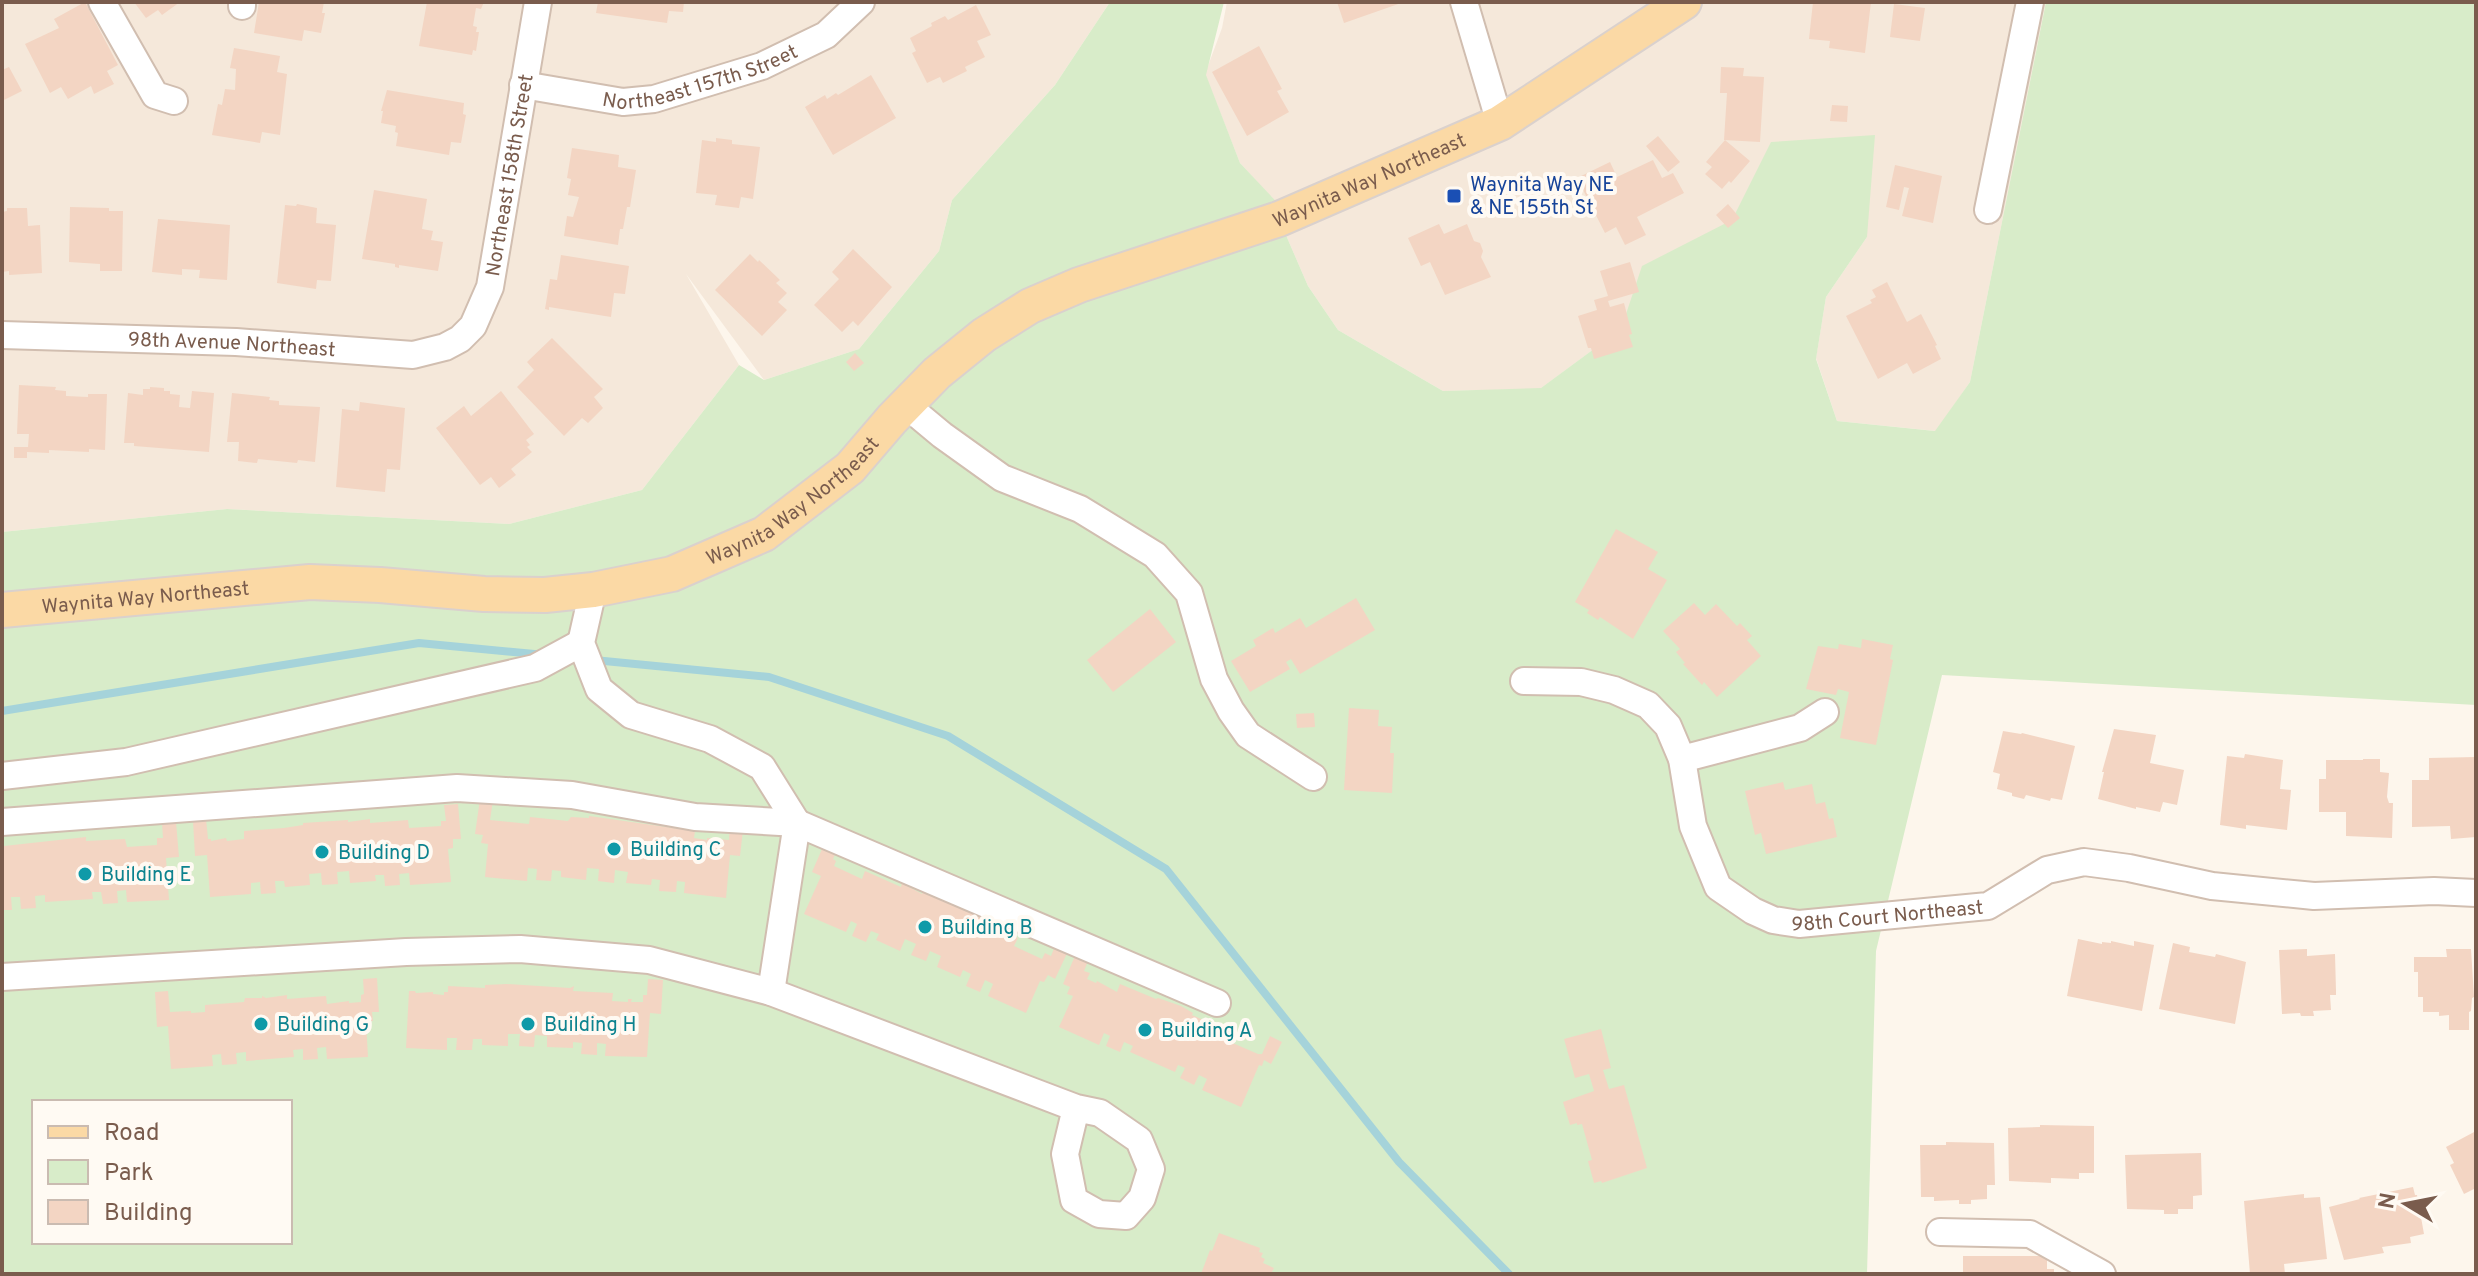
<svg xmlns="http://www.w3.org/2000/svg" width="2478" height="1276" font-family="Overpass,sans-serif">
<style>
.residential{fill:#f5e8da}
.green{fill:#d8ecc9;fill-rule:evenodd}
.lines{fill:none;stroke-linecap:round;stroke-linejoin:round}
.stream{stroke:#a5d3da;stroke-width:8}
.building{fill:#f3d5c3}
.minor-casing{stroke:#d1beb0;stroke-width:30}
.major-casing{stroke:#dad1cd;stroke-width:38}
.minor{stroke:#fff;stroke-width:26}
.major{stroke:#fbd9a5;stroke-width:34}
.transit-dot{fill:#1a4fb4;stroke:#fffaf3;stroke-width:3}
.culture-dot{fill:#0f9aa8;stroke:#fffaf3;stroke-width:3}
.labels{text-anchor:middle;stroke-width:8;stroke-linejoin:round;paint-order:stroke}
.street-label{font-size:20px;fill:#7a5c4d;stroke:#fffaf3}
.transit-label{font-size:20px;fill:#164399;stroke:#fffaf3;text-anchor:start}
.culture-label{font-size:20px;fill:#0d838f;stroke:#fffaf3;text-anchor:start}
</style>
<rect width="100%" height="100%" fill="#fdf6ec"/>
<path class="residential" d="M2,2h1108l-55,83 -103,115 -13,51 -80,98 -95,31 -78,-106 53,91 -97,125 -133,34 -282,-15 -225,23z
M1227,2h819l-76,380 -34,49 -99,-10 -21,-63 10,-61 41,-60 -135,-17 -111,109 -81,60 -97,2 -105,-61 -30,-44 -29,-67 8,-5 -47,-51 -35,-89 17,-46z"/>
<path class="green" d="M1110,2h114l-18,73 34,88 48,51 -9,5 29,67 30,44 105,61 98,-3 80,-59 21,-63 90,-46 39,-78 104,-7 -8,102 -41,60 -10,62 21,62 98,10 35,-49 76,-380h430v703l-534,-30 -66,276 -9,323h-1865v-742l225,-23 282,15 133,-34 97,-125 25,15 95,-31 80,-98 13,-51 103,-115zM34,1102h256v140h-256z"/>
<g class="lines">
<path class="stream" d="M594,660l175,17 179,59 218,133 233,293 110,112
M2,711l417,-68 126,12"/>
</g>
<path class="building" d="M85,2l33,63 -11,6 7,13 -20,10 -3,-8 -23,13 -7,-12 -11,6 -25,-49 34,-16 -5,-9z
M134,2h46l-18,13 -4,-5 -12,8z
M259,2h65l-2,11h3l-4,20 -17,-3 -2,11 -48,-8z
M427,2h57l-3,7 -5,-1 -3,18 4,1 -1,5h3l-3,19 -3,-1 -1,5 -53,-9z
M598,2h86l-1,10 -14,-1 -2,12 -71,-10z
M1337,2h67l-60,21z
M1813,2h58l-6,51 -36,-5 1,-7 -21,-2z
M1894,4l31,4 -5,33 -30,-4z
M976,5l15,30 -14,6 8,16 -20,10 2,4 -24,12 -3,-6 -13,6 -15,-30 4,-2 -6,-13 22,-12 -1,-3 14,-7 3,4z
M1259,46l23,43 -5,2 12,21 -42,24 -35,-64z
M234,48l46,8 -3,16 10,2 -7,61 -18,-3 -2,11 -48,-8 6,-31 4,1 3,-16 10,1 1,-21 -6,-1z
M9,67l13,24 -20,10v-31z
M1721,67l23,1 -1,8 21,1 -4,65 -36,-2 3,-47h-7z
M871,75l25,43 -63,37 -28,-48 20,-12 2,4 9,-6 2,2z
M387,90l77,13 -1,11 3,1 -5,28 -10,-1 -2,13 -53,-9 2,-13 -3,-1 1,-6 -15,-3 2,-12h-2z
M1832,105l16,1 -1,16 -17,-1z
M1658,136l22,26 -12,10 -22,-26z
M716,138l16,2v4l28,3 -7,52 -12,-2 -2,11 -24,-3 2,-10 -21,-2 6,-53 14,2z
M1725,140l25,21 -19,22 -2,-2 -7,8 -17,-15 7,-7 -6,-5z
M572,148l47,7 -1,12 18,3 -6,37h-3l-4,22h-3l-2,16 -54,-9 3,-20 6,1 6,-20 -11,-2 3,-16 -4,-1z
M1653,160l9,18 11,-5 11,20 -47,24 9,18 -21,10 -9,-18 -11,6 -28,-55 33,-16 7,15z
M1895,165l47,11 -9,47 -31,-7 7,-28 -5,-1 -5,23 -13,-3z
M374,190l53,9 -5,30 11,2 -2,9 12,2 -5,29 -39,-6v3l-4,-1v-3l-33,-5z
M297,204l20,4 -1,15 20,2 -5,56 -14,-1 -1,9 -39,-6 8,-78 11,1z
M1728,204l12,14 -12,10 -12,-13z
M70,207l39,1v3h14l-1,60h-22v-7l-31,-2z
M7,208h20l1,18 12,-1 2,48 -33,2v-4l-7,1v-60l5,-1z
M158,219l72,6 -3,55 -28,-2 1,-8 -18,-1v6l-30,-3z
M1439,224l5,10 23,-10 7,17 6,2 3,8 -2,6 10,20 -46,18 -15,-33 -9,4 -13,-28z
M853,249l39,38 -34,39 -5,-5 -11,11 -28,-27 25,-26 -7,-7z
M750,254l8,8 1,-2 21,20 -4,3 11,10 -9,9 9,8 -25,26 -47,-46z
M561,255l68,11 -4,28 -11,-1 -3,24 -62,-10v3l-4,-1 5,-30 7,1z
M1630,262l9,30 -31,9 2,6 14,-4 8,31 -3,1 4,12 -39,12 -3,-11h-3l-10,-32 19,-6 -3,-10 14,-4 -8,-25z
M1887,282l20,40 14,-8 16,31 -2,1 6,13 -28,15 -6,-11 -29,16 -32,-63 26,-13 -2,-3 6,-3 -4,-7z
M552,338l51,51 -9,8 9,11 -15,15 -6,-5 -18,18 -47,-49 17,-17 -7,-8z
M855,353l9,10 -10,8 -8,-9z
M19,385l37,2 -1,3 11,1v5l22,1v-3h19l-2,56 -16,-1v3l-40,-2v3l-22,-1v6h-13v-11h14l1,-13h-12z
M150,387l14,1v3h6v3l10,1 -1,12 11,1 2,-17 22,2 -5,59 -75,-6v-3h-10l4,-50 15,2v-6h7z
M501,391l33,43 -8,6 4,5 -3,2 5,5 -21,17 5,6 -17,13 -8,-11 -11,8 -44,-57 28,-22 7,10z
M232,393l38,4 -1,3 10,1v4l41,2 -5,55 -17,-2 -1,3 -39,-4 -1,4 -19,-2 1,-19h-12z
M360,402l45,6 -5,62 -13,-1 -2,23 -49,-5 6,-78 17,2z
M1616,529l42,23 -10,17 19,11 -34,59 -33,-22 -2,3 -11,-7 2,-3 -14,-8z
M1356,598l19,32 -75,44 -9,-15 -5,3 4,7 -40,23 -19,-31 25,-15 -3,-6 20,-12 2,5 25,-15 6,10z
M1694,603l11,12 11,-11 21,22 3,-3 12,13 -5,4 14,16 -44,41 -13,-15 -2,3 -19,-21 2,-1 -9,-11 4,-3 -17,-18z
M1150,609l26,33 -63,50 -26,-32z
M1862,639l31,6 -3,14 3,1 -17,85 -36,-7 9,-46 -11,-3 -2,6 -30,-6 12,-43 20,3 1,-5 22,4z
M1349,708l30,2 -1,16 14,1 -2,26h4l-2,40 -48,-3z
M1314,713l1,14 -18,1 -1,-14z
M2114,729l42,6 -6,28 34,7 -7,35 -14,-3 -3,10 -24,-5v2l-38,-10 6,-27h-2z
M2003,731l18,3 1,-1 53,13 -13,54 -11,-2 -1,3 -24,-6 -2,4 -12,-3v-3l-15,-4 3,-15 -7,-2z
M2245,754l38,6 -3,29 11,1 -4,40 -41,-5v4l-26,-4 7,-69 17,2z
M2476,757v80l-25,2 -1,-13 -38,1v-47h17v-22z
M2363,759h17v13l9,1 -2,24 2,6h4l-1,35 -46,-2v-24h-27v-33h7v-19h37z
M1783,782l2,8 27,-6 4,20 9,-2 4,17 4,-1 4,19 -71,17 -5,-21 -6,2 -10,-44z
M480,799l13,1 -3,20 39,4 1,-7 38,4 3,-4 18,1v-2l106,15 -1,7 13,2v-2l22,2 1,-17 14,-2 -4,35 -10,-1 -4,43 -42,-5 1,-11 -8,-1 -1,11 -17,-1 1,-11 -8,-1 -1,6 -25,-2 2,-11 -13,-2 -1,13 -16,-2 1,-12 -12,-1 -1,12 -25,-3v-6l-9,-1 -1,11 -15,-1 1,-11 -9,-1 -1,13 -42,-4 3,-33 -7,-1 2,-8 -8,-1z
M458,804l3,35h-8v9l-5,1 3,33 -41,3 -1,-12 -10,1 1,11 -15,1 -1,-11h-9l1,6 -26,2 -1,-12 -12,1 1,12 -16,1 -1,-12 -12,1 1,11 -25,2 -1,-6h-9l1,12 -15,1 -1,-12 -9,1v11l-41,3 -3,-42 -12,1 -2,-35 13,-2 2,20h3v2l15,-3 1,3 17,-2v-8l40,-3 19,-3v-2l45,-3v2l22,-3v4l38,-3 1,8 32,-2v-5h5l-2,-16z
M176,822l3,35 -13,1 3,42 -42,2 -1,-12 -9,1 1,12 -15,1 -2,-12h-9l1,7 -48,3v-7l-10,1 1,12 -15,1 -1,-12h-9l1,13h-10l2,-64 82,-9v4l39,-2 2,8 30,-2v-7h6l-1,-15z
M826,840l13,5 -6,14 3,2 -2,5 28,13 3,-8 36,16 1,-4 20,11 1,-2 42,18 18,8 -1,4 36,16 -4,8 28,13 3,-6 6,3 6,-15 13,6 -15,32 -7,-4 -4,7 -4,-1 -14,32 -38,-17 5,-12 -8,-4 -5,12 -14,-6 5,-12 -8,-4 -3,7 -23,-10 4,-11 -11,-5 -4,10 -15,-6 5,-11 -11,-5 -5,12 -24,-11 3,-6 -8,-3 -5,11 -14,-6 5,-12 -6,-3 -5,11 -42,-18 17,-38 -9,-4z
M2078,939l24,5v-2l9,1v-2l23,5v-5l20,4 -12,66 -75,-15z
M2173,943l17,4 -1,5 26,5 1,-3 30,8 -11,62 -76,-15z
M2307,949v7l28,-2 1,37v4h-6l1,15 -18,1 1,5h-13l-1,-3 -18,1 -3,-64z
M2446,949h25l3,48 -2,1 -1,13 -2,1v18h-20v-15l-10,1v-4h-16v-15h-5v-25h-4v-15h33z
M1077,951l13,5 -6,15 6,2 -3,6 9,4 1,-2 20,11 3,-8 36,15 2,-1 23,8 12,7 -1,2 39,17 -3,9 30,13h4l8,-18 12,6 -11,22 -7,-4 -2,6 -3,-1 -18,42 -39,-17 5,-11 -8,-4 -5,10 -14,-7 5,-10 -7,-3 -3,7 -45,-20 3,-6 -9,-4 -4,10 -14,-6 4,-10 -6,-3 -5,12 -40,-18 14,-31 -6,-2 3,-7 -7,-3z
M377,978l2,34h-7l1,9 -7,1 2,35 -41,2 -1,-12 -9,1 1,11 -15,1v-11l-10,1 1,7 -48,4v-9l-10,1 1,11 -15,1 -1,-11 -9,1 1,11 -42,3 -3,-43 -11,1 -2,-35 13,-1 2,21 21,-1v2l14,-1v-7l39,-3 1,-4h17v-2l4,2 21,-3v4l39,-3 1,8 22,-3v2l12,-1v-7l3,-1 -1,-15z
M648,979l15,1 -2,34 -11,-1 -3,44 -42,-1 1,-12 -9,-1v12l-16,-1 1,-11 -9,-1v6l-26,-1v-11l-12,-1 -1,12 -15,-1 1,-12h-12v12l-26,-1v-6h-9l-1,11h-16l1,-12h-10v12l-41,-2 3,-57h6l1,2 17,-1v2l11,1v-3h4v-6l37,2v-3l22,-1 63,4 4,-2 -1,5 40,2 -1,8 16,1v-3h4l-1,3h12v-7h4z
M1601,1029l10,39 -8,2 6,19 15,-4 23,83 -45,15 -1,-2 -7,2 -6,-22 4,-1 -10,-36 -5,1v-2l-7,2 -7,-23 31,-11 -5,-17 -14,4 -11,-39z
M2040,1125l54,1v47h-15v6l-28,-1v5l-42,-2 -1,-53 32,-1z
M2476,1131v57l-12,6 -14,-29 4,-2 -8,-16z
M1946,1142l48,1 1,42h-8v14l-16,1v4h-12v-4l-25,1v-4h-13l-1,-52h26z
M2201,1153l1,42 -9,1v13h-15v5h-14v-4l-37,-1 -2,-54z
M2413,1187l2,8h2l7,39 -14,3 1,6 -29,4 2,6 -40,7 -15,-53 31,-8 -1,-1z
M2304,1194v4l16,-1 7,62 -43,5 1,10h-35l-6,-73z
M1219,1233l41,15 -1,4 4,1 -2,4 4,2 -2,4 11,5 -3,6h-70l9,-24 2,1z
M1963,1256h84v13h7v5h-91z"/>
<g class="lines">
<g class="minor-casing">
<g id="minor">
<path d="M102,2l53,93 19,6"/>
<path d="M1464,2l36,121"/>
<path d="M242,6v-4"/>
<path id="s1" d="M523,85l100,17 31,-3 108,-33 64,-31 35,-33"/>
<path d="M1988,210l42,-208"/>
<path id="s2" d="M2,335l234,7 177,13 32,-8 15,-8 13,-13 17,-39 48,-285"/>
<path d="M906,405l36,30 60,43 78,31 75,46 34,38 25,86 17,32 17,24 65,42"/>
<path d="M593,590l-12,53 18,46 32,26 79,24 52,28 35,56 -26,169"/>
<path id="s3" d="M1524,681l57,1 33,8 34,15 20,21 14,33 11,67 25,61 35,24 20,9 26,4 189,-18 59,-36 37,-8 45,6 83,18 102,10 120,-5 42,2"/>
<path d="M1682,759l118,-31 25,-16"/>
<path d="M2,776l124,-14 409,-94 46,-25"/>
<path d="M2,822l455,-34 115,7 123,22 102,6 420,180"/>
<path d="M2,977l404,-25 114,-3 129,11 122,32 305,116 24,5 39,27 12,29 -9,29 -16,18 -27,-2 -25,-14 -9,-46 11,-46"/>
<path d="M1940,1232l90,2 72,40"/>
</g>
</g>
<g class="major-casing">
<g id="major">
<path id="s4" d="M2,610l308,-28 70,3 104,9 61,1 48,-5 79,-16 92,-40 86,-66 42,-49 45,-46 47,-38 46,-29 49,-21 200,-66 221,-96 184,-121"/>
</g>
</g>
<use href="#minor" class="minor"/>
<use href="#major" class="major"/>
</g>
<rect class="transit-dot" x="1446" y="188" width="16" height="16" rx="4"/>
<g class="culture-dot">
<circle cx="614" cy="849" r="8"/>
<circle cx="322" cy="852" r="8"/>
<circle cx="85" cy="874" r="8"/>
<circle cx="925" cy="927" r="8"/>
<circle cx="261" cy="1024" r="8"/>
<circle cx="528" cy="1024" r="8"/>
<circle cx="1145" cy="1030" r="8"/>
</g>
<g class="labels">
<g class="street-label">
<text dy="7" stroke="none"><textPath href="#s1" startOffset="182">Northeast 157th Street</textPath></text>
<text dy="7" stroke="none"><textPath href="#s2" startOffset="636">Northeast 158th Street</textPath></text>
<text dy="7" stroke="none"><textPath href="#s4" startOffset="1488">Waynita Way Northeast</textPath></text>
<text dy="7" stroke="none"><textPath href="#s2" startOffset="230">98th Avenue Northeast</textPath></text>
<text dy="7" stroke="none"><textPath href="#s4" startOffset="816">Waynita Way Northeast</textPath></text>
<text dy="7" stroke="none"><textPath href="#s4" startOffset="144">Waynita Way Northeast</textPath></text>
<text dy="7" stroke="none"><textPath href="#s3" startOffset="506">98th Court Northeast</textPath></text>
</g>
<g class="transit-label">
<text x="1470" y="191">Waynita Way NE<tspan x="1470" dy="23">&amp; NE 155th St</tspan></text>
</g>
<g class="culture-label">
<text x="630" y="856">Building C</text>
<text x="338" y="859">Building D</text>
<text x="101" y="881">Building E</text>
<text x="941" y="934">Building B</text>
<text x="277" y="1031">Building G</text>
<text x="544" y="1031">Building H</text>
<text x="1161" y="1037">Building A</text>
</g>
</g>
<rect width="2478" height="1276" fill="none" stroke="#7a5c4d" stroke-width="8"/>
<rect x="32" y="1100" width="260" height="144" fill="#fffaf3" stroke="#cabbb1" stroke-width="2"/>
<rect x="48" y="1126" width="40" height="12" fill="#fbd9a5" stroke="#cabbb1" stroke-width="2"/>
<text x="104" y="1140" font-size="24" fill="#7a5c4d">Road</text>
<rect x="48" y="1160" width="40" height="24" fill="#d8ecc9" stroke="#cabbb1" stroke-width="2"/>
<text x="104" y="1180" font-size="24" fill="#7a5c4d">Park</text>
<rect x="48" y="1200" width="40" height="24" fill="#f3d5c3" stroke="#cabbb1" stroke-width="2"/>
<text x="104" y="1220" font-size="24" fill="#7a5c4d">Building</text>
<g transform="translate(2406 1204) rotate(280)" stroke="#fffaf3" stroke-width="6" paint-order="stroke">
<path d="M0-6L14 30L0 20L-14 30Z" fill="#7a5c4d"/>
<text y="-12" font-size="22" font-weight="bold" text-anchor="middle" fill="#7a5c4d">N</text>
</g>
</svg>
